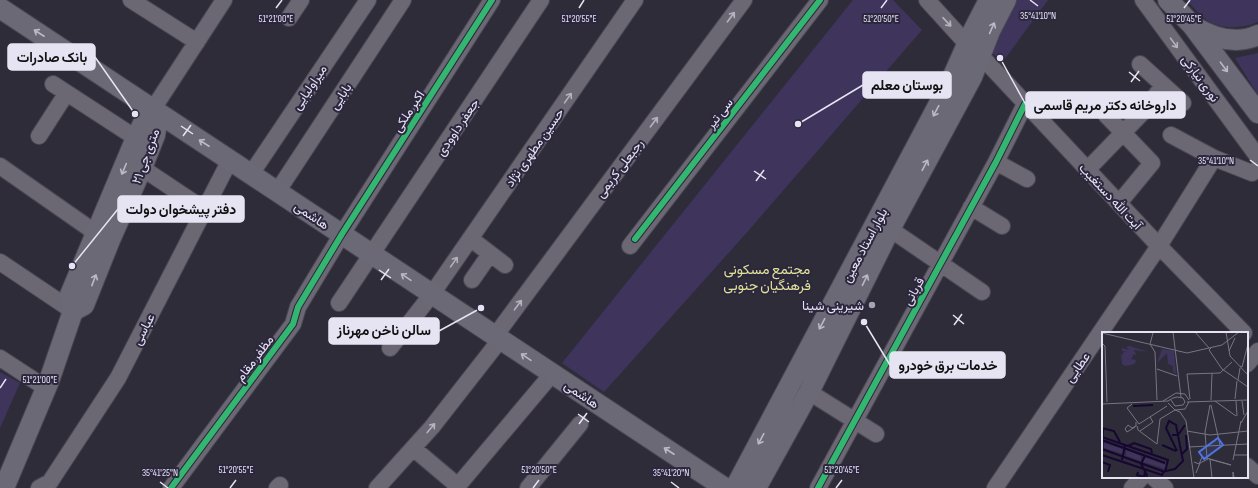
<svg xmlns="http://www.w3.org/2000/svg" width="1258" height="488" font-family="'Sofia Sans Condensed',Vazirmatn,sans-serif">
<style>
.green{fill:#3e345c}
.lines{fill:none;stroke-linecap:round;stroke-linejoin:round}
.minor-casing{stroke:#494752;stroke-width:18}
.major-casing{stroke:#494752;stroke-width:22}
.minor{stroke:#6b6873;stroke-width:16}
.major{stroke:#6c6977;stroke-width:20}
.cycleway-casing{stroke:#2c273e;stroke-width:8}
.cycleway{stroke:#33b770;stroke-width:6}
.oneway{stroke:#b5b2c0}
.oneway2{stroke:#bbb8c8}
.ticks{fill:none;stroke:#e6e3f3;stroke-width:1.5}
.poi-dot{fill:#a6a3b2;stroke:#2c273e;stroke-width:1.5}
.labels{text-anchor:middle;stroke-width:4;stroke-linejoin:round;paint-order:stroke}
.street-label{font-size:13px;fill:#e6e3f3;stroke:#2c273e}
.poi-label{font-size:13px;fill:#e6e3f3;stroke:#2c273e;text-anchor:end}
.neighbourhood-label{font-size:14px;fill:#dfe394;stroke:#2c273e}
.inset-river{fill:none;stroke:#160632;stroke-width:2}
.inset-road{fill:none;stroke:#787583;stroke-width:1}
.view{fill:#4f73df;fill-opacity:0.15;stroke:#4f73df;stroke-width:2}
.inset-edge{fill:none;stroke:#e6e3f3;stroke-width:2}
.ticks-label{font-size:10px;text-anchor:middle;fill:#e6e3f3;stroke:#2c273e;stroke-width:4;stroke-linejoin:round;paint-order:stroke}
.leader{fill:none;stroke:#e6e3f3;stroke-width:1.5}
.callout-dot{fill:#e6e3f3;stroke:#2c273e;stroke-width:1.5}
.callout{fill:#e6e3f3;stroke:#e6e3f3;stroke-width:1.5}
.callout-label{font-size:14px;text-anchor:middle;font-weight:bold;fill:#111}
</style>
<rect width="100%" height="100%" fill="#2f2c39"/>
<path class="green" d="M853,0h40l29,30 -172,199 -146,163 -42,-29z
M1016,0h32l-46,63 -12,-13z
M1187,0h71v22c-16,7 -40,8 -54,-4 -6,-5 -12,-12 -17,-18z
M1258,53v42l-23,-37z
M0,372l20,11 -20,45z"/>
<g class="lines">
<g class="minor-casing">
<path id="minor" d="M131,0l66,42
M927,0l40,44
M1143,0l115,157
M289,18l12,-18
M981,56l178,190 85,87
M1140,64l43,39
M53,84l83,54
M153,109l71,-109
M1106,115l46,48 -33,40
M1171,135l43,23 38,15 6,-4
M39,136l27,-42
M996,162l31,17
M0,166l96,67 10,5
M142,168l63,42
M1087,170l60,-62 16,-23
M251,174l117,-174
M277,192l126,-192
M971,207l31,19
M890,229l92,63
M471,239l34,26
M630,246l190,-246
M0,262l73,49
M472,280l18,-26
M339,303l202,-303
M495,336l249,-336
M390,348l42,-54 203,-294
M0,358l46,30
M1247,364l11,-13
M809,392l67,42
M413,448l45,38
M1247,466l11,10
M1153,477l12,11
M39,488l11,-6 68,-104 112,-218
M171,488l122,-164 5,-17 44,-73 150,-234
M277,488l3,-3
M377,488l55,-61 68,-87
M456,488l96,-114
M528,488l52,-64
M818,488l178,-326 29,-58
M995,488l164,-242 55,-88
M1132,488l10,-11"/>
</g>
<g class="major-casing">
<path id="major" d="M1168,0l24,25 66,88
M0,8l725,480
M1195,27c20,12 41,18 63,8
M73,311l11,-6 26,-65 32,-72 13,-33 2,-12 -4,-14
M4,488l45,-107 24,-70 -3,-16 66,-157 10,-21 7,-8
M735,488l214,-403 24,-54 16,-31
M756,488l53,-96 81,-163 82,-152 18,-46 16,-31"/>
</g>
<use href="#minor" class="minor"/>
<use href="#major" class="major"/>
<g class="cycleway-casing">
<path id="cycleway" d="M635,239l185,-239
M171,488l122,-164 5,-17 44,-73 150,-234
M818,488l178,-326 29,-58"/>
</g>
<use href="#cycleway" class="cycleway"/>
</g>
<defs><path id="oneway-shaft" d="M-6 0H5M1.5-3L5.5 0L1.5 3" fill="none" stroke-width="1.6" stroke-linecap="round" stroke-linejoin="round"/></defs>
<g class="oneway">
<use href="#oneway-shaft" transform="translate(731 17) rotate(-53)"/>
<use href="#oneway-shaft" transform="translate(947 22) rotate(47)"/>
<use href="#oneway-shaft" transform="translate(1174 43) rotate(54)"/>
<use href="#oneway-shaft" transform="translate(568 98) rotate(-55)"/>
<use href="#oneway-shaft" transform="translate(654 122) rotate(-53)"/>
<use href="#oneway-shaft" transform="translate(454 262) rotate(-55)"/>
<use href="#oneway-shaft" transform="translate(518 305) rotate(-53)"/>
<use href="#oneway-shaft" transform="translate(431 428) rotate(-50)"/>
</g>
<g class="oneway2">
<use href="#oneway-shaft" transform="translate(992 28) rotate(-66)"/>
<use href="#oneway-shaft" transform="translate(39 33) rotate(-147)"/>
<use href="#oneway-shaft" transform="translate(1224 67) rotate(53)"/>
<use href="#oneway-shaft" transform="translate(936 111) rotate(118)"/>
<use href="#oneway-shaft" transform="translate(204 143) rotate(-147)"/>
<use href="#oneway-shaft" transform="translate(925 165) rotate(-62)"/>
<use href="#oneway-shaft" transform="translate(124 169) rotate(113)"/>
<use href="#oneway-shaft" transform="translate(406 277) rotate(-146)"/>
<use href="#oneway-shaft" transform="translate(94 280) rotate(-69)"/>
<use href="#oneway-shaft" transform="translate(865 280) rotate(-64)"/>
<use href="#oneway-shaft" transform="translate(822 324) rotate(118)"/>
<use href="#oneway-shaft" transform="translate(526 357) rotate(-146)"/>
<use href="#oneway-shaft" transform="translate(761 439) rotate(118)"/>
<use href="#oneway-shaft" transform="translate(669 451) rotate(-147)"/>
</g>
<path class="ticks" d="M1030,0l8,6M276,8l6,-8M579,8l5,-8M881,8l6,-8M1184,8l6,-8M1129,72l11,9M1131,82l8,-11M181,126l12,8M183,136l8,-11M1250,160l8,6M754,171l12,8M756,181l8,-11M379,270l12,8M381,280l8,-11M953,315l11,9M954,325l8,-11M0,388l6,-9M578,414l11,8M579,424l8,-11M160,482l8,6M671,482l8,6M230,488l6,-8M533,488l6,-8M836,488l6,-8"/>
<circle class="poi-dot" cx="872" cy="305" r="4"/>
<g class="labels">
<g class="street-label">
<text transform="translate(1201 78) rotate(54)" y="5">نوری نیارکی</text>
<text transform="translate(309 87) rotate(-56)" y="5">میراولیایی</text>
<text transform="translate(340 96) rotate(-57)" y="5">بابایی</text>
<text transform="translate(408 111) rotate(-57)" y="5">اکبر ملکی</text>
<text transform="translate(719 113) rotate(-52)" y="5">سی تیر</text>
<text transform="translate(457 127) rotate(-56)" y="5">جعفر داوودی</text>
<text transform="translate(534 147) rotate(-55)" y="5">حسین مطهری نژاد</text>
<text transform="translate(145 156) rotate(-70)" y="5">۲۱ متری جی</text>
<text transform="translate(619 168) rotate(-53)" y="5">رجبعلی کریمی</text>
<text transform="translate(1111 196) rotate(47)" y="5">آیت الله دستغیب</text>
<text transform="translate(312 215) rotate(34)" y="5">هاشمی</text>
<text transform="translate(864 245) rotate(-62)" y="5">بلوار استاد معین</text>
<text transform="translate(913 291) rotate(-61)" y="5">قربانی</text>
<text transform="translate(143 329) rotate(-63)" y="5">عباسی</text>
<text transform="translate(254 358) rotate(-53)" y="5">مظفر مقام</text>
<text transform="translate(1077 367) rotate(-55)" y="5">عطایی</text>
<text transform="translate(582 394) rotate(34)" y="5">هاشمی</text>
</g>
<g class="poi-label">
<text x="864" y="310">شیرینی شینا</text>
</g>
<g class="neighbourhood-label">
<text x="767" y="274">مجتمع مسکونی<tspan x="767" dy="16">فرهنگیان جنوبی</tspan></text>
</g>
</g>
<g transform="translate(1102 332)">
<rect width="146" height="146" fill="#2f2c39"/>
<path d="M28,14l18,6 -14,-2 3,6 -3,-2 -3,5 5,1 -1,3 8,-3 -12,5 -6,1 -3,-2 -1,-11 1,2 2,-3h3l-5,-1v-3l7,2 -3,-3zM60,17l12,2 2,23 -3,-2v-6l-5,-2 -1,-11 -10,10zM2,111l19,6v5l-19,-6zM24,118l15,6v5l-15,-5zM43,125l21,8v4l-23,-7z" fill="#3e345c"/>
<path class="inset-river" d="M31,74l20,-1M0,96l12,3 6,11M70,103h6l7,-10M0,105l66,23 -3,12M0,108l63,23M60,113l14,6M26,114l6,-3 17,6 1,4M0,117l63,23M0,122l1,-26M80,122l5,-5 -1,-14M0,123l60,20 2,-4M43,124l-4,8 6,11 -1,3M20,128l3,-15M0,130l8,3 -2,7M64,139l9,-2 8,-8 -7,-36 -7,-4 -3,7 11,23M36,140l-1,3 7,2 1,-5"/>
<path class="inset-road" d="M71,0l8,65M93,0l14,16M124,0l4,24 18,19M0,1l85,20 35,-8 17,-13M51,1l-3,11 5,8 2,48M0,11l3,3 2,56M109,16l-2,2 13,19 26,18M127,19l6,-13M138,34l2,1 6,-23M55,37l20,7M136,48l2,-12M88,67l-3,-25 33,-1 12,-11M133,67l2,-18M109,68l1,-27M61,69l13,-8 9,1 4,6M113,69l21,15M134,69l1,15M140,69l2,14M85,70l61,-2M66,71l7,7 10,-1 4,-7M0,72l66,-3 5,-3 4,-1 6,1 2,4 -2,3 -8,1 -4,-6M30,72l-5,4 12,16 28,-18M109,73l9,40M73,78l5,2 6,9 8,57M139,91l7,-12M35,94l1,4 19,14M33,95l-8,5 -2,-3 3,-4 4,3 4,-2v-4M38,99l13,-9 -3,-5M85,99l23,4 38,-4M55,112l3,-25 15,-9M105,114l41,-2M87,115l18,-1M132,123h14M105,126l-2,-26 5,-27M108,127l2,19M131,128l8,-39M92,130l5,2 3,-7 8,2 21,6 -22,-6M131,140l1,5 -1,1zM94,141l4,-10 8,-4"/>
<path class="view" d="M116,106l5,7 -19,14 -5,-7z"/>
<rect width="146" height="146" class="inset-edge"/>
</g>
<g class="ticks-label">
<text x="1038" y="19">35°41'10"N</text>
<text x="276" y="22">51°21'00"E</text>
<text x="579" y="22">51°20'55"E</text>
<text x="881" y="22">51°20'50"E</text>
<text x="1184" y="22">51°20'45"E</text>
<text x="1216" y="164">35°41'10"N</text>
<text x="40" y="383">51°21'00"E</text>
<text x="236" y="473">51°20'55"E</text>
<text x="539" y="473">51°20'50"E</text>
<text x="842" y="473">51°20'45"E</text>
<text x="160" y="476">35°41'25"N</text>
<text x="671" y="476">35°41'20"N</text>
</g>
<path class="leader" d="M135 114L95 57M798 124L863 85M1000 58L1026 105M72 266L118 209M481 308L439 331M864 322L890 365"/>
<g class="callout-dot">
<circle cx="135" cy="114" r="4"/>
<circle cx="798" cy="124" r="4"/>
<circle cx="1000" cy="58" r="4"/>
<circle cx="72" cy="266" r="4"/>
<circle cx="481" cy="308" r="4"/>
<circle cx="864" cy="322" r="4"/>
</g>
<g class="callout">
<rect x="8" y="44" width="87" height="26" rx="4"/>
<rect x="863" y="72" width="88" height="26" rx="4"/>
<rect x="1026" y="92" width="159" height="26" rx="4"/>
<rect x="118" y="196" width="126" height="26" rx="4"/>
<rect x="329" y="318" width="110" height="26" rx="4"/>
<rect x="890" y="352" width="115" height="26" rx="4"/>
</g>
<g class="callout-label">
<text x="52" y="62">بانک صادرات</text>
<text x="907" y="90">بوستان معلم</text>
<text x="1105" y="110">داروخانه دکتر مریم قاسمی</text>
<text x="181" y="214">دفتر پیشخوان دولت</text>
<text x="384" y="335">سالن ناخن مهرناز</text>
<text x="948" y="370">خدمات برق خودرو</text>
</g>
</svg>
